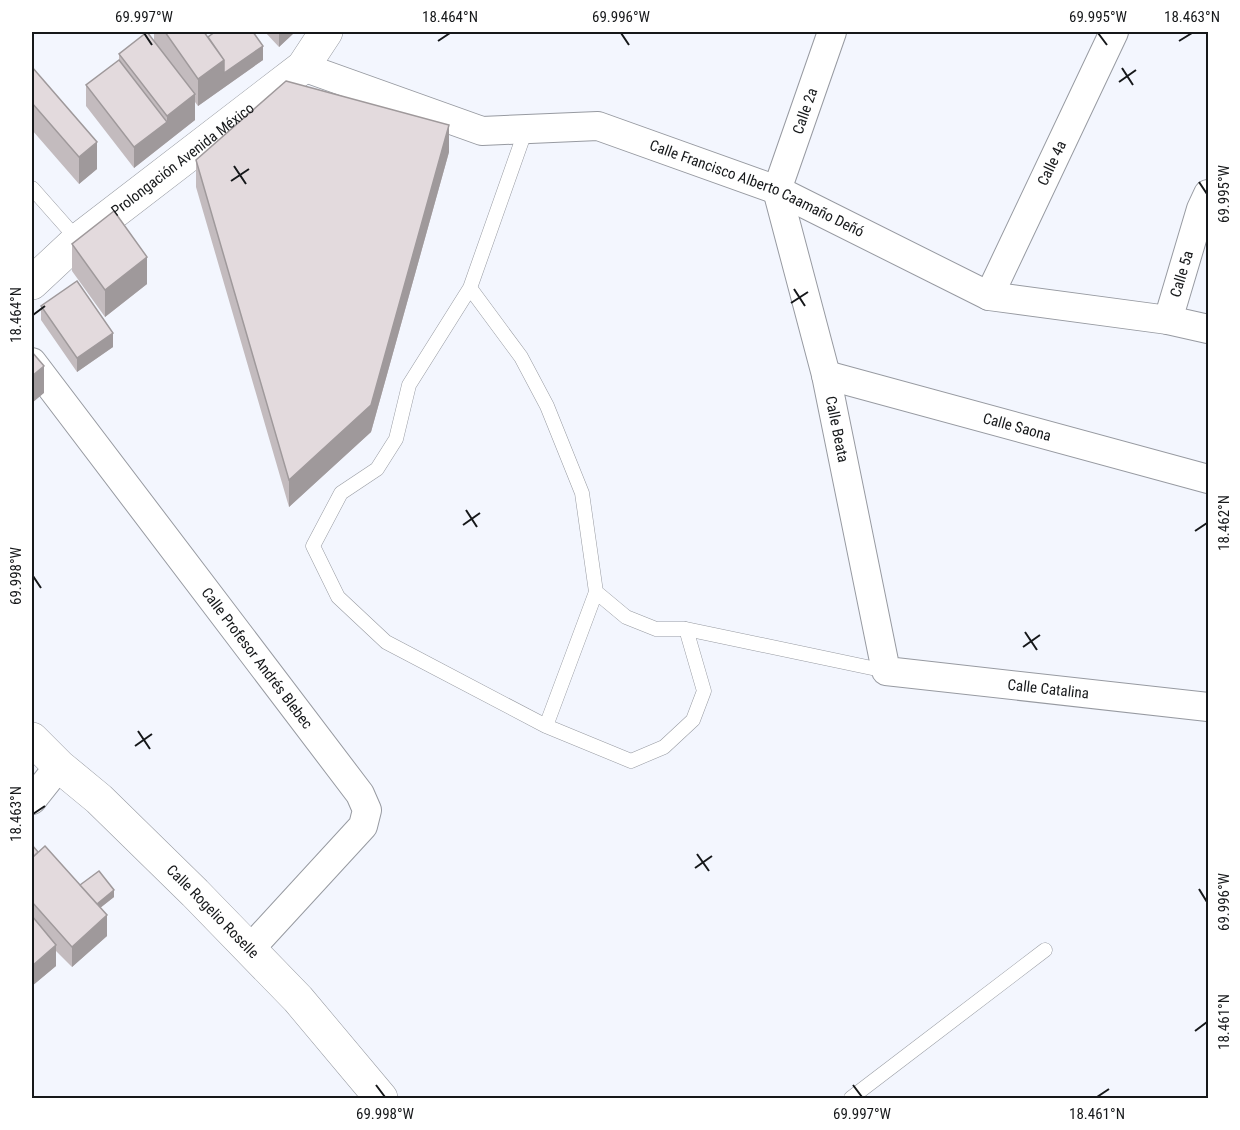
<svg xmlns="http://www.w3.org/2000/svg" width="1240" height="1130" font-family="'Roboto Condensed',sans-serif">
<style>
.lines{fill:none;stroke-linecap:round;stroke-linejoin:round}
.service-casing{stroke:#979aa1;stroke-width:15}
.minor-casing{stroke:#979aa1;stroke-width:30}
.tertiary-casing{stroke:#979aa1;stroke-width:34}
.service{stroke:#fff;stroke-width:14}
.minor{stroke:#fff;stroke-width:28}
.tertiary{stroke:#fff;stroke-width:33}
.wall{fill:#c3bbbe}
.shaded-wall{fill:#9f999b}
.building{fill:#e3dadd;stroke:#9f999b;stroke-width:1.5}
.ticks{fill:none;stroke:#16181a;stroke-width:2}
.labels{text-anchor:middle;stroke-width:4.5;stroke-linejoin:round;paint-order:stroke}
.street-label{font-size:15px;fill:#16181a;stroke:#fff}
.neatline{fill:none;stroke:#16181a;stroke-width:2}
.ticks-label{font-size:15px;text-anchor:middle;fill:#16181a}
</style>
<rect width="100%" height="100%" fill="#f3f6fe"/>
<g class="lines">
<g class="service-casing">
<path id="service" d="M526,129l-56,159 -61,97 -13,54 -19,30 -36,24 -28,53 25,51 48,45 160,84 85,35 33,-14 29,-27 11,-29 -18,-62
M32,188l46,52
M470,288l51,69 26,49 35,87 14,99 30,25 30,12h30l200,42
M546,726l50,-134
M851,1098l194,-148"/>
</g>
<g class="minor-casing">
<g id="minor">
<path id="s1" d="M832,32l-55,158 49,185 60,296 322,36"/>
<path id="s2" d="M303,67l179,64 116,-5 179,64 212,106 179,24 40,9"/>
<path id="s3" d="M989,296l125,-264"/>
<path id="s4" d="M1168,320l33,-111 7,-15"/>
<path id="s5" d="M32,362l328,432 7,16 -4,16 -113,123"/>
<path id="s6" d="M826,375l382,104"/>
<path d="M32,800l27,-34"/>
</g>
</g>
<g class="tertiary-casing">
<g id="tertiary">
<path id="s7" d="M32,283l46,-43 225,-173 23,-35"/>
<path id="s8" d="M32,739l27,27 40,33 96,94 103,106 83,99"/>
</g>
</g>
<use href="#service" class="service"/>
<use href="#minor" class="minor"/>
<use href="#tertiary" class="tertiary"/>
</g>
<path class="wall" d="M154,32h50l4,5 55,23 -65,46 -3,-4v18l-61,48 -48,-62v-21l33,-25v-6l35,-13z
M265,32h30l-16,15z
M32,67l65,102 -18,15 -47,-54z
M449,152l-78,280 -82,75 -93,-320v-27z
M72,244l75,40 -42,33 -33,-46z
M41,306l72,41 -36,25 -36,-52z
M32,845l6,7 42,33 34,12 -14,11 7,28 -35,31 -16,-16v15l-24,20z"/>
<path class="shaded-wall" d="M279,32h16l-16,15z
M263,46v14l-65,46v-27l26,-19z
M195,94v26l-61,48v-21l33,-25v-6z
M449,125v27l-78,280 -82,75v-27z
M97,142v27l-18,15v-27z
M147,257v27l-42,33v-27z
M113,333v14l-36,25v-14z
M44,366v27l-12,10v-27z
M114,890v7l-19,15v-7z
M107,915v21l-35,31v-20z
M56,945v21l-24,20v-20z"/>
<path class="building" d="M147,32l48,62 -28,22 -48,-62z
M165,32h39l20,28 -26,19z
M215,32h38l10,14 -39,27v-13l-16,-23z
M119,60l48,62 -33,25 -48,-62z
M32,67l65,75 -18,15 -47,-54z
M286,81l163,44 -78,280 -82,75 -93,-320z
M114,211l33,46 -42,33 -33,-46z
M77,281l36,52 -36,25 -36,-52z
M32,352l12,14 -12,10z
M32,845l6,7 -6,6z
M45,846l62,69 -35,32 -40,-45v-44z
M99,871l15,19 -17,14 -17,-19z
M32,916l24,29 -24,21z"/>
<path class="ticks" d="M144,33l8,12M621,33l8,12M1098,33l9,12M438,41l12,-8M1179,41l13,-8M1122,68l11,17M1119,82l17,-12M234,166l12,18M231,181l18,-12M1199,182l8,12M794,289l11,17M791,303l17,-11M33,315l12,-9M466,510l11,17M463,525l17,-12M1195,531l12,-8M33,576l8,12M1025,632l12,18M1023,647l17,-12M138,731l12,18M135,746l17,-12M33,814l12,-8M697,854l12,17M695,868l17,-12M1199,889l8,13M1195,1031l12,-9M376,1085l9,12M853,1085l9,12M1097,1097l12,-8"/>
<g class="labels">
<g class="street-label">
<text transform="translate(805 111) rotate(-71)" y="5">Calle 2a</text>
<text dy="5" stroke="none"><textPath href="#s7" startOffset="195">Prolongación Avenida México</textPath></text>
<text dy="5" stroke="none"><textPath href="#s3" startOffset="147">Calle 4a</textPath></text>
<text dy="5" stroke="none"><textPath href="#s2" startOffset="477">Calle Francisco Alberto Caamaño Deñó</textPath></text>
<text dy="5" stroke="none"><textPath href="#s4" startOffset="48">Calle 5a</textPath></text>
<text dy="5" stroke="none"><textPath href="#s6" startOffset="198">Calle Saona</textPath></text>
<text dy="5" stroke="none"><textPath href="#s1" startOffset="414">Calle Beata</textPath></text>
<text dy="5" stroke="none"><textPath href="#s5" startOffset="372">Calle Profesor Andrés Blebec</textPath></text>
<text dy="5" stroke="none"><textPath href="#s1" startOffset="824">Calle Catalina</textPath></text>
<text dy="5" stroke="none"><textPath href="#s8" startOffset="250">Calle Rogelio Roselle</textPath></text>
</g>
</g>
<rect width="1240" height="1130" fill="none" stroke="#ffffff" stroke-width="66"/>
<rect x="33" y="33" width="1174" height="1064" class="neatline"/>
<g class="ticks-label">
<text x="144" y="22">69.997°W</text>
<text x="450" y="22">18.464°N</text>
<text x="621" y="22">69.996°W</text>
<text x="1098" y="22">69.995°W</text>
<text x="1192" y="22">18.463°N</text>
<text transform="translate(1224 194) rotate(-90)" y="5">69.995°W</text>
<text transform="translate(16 315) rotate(-90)" y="5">18.464°N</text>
<text transform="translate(1224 523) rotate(-90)" y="5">18.462°N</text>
<text transform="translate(16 576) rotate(-90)" y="5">69.998°W</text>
<text transform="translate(16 814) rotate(-90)" y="5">18.463°N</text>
<text transform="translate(1224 902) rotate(-90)" y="5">69.996°W</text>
<text transform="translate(1224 1022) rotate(-90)" y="5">18.461°N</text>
<text x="385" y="1119">69.998°W</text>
<text x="862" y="1119">69.997°W</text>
<text x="1097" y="1119">18.461°N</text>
</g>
</svg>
